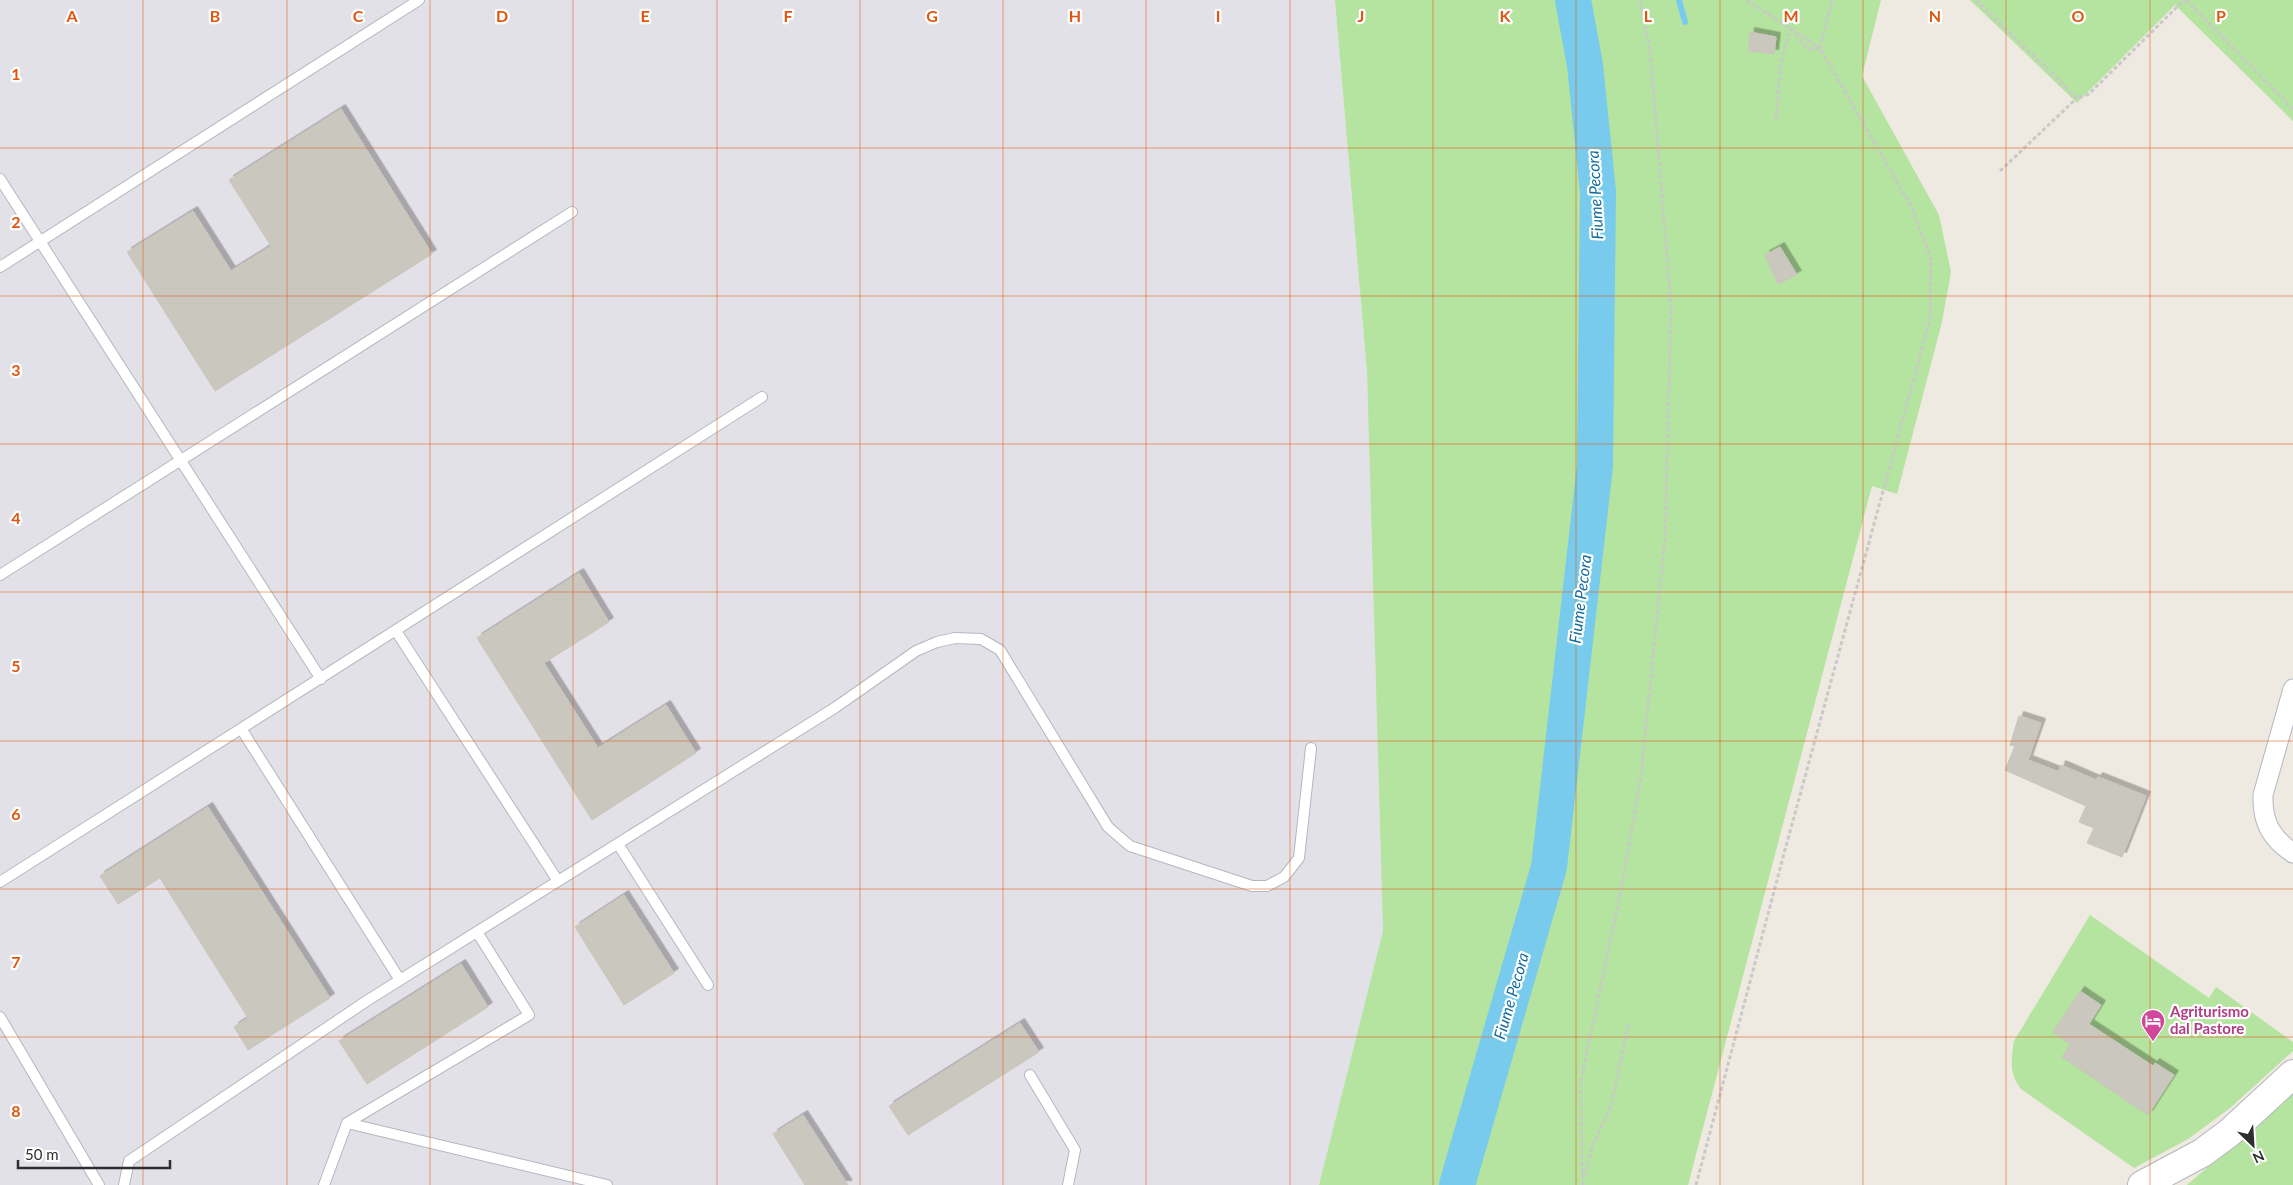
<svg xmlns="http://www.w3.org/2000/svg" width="2293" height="1185" font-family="Lato,sans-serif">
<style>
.industrial{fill:#e3e1e8}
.green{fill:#b5e3a0}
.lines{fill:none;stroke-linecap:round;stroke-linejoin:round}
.stream{stroke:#78cbec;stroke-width:6}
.river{stroke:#78cbec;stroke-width:36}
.building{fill:#cac7bf;stroke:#cac5ba;filter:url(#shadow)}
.lane-casing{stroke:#b4b7c0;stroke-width:12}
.street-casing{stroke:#b4b7c0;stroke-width:21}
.secondary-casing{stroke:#b4b7c0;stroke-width:30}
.path{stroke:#c9c9c9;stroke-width:3;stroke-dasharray:4 2.5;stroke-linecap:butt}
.lane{stroke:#fff;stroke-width:10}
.street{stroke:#fff;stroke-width:19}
.secondary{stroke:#fff;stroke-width:28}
.grid{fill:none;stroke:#df570e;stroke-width:1;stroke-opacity:0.55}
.labels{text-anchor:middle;stroke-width:4.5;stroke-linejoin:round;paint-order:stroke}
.hotel-label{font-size:15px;font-weight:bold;fill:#b23c85;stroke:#fff;text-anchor:start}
.water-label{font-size:16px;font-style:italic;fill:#126b9e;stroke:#fff}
.grid-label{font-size:16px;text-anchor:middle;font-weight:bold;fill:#df570e;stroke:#fff;stroke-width:4.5;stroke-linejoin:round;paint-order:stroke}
</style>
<defs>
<filter id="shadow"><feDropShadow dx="4.5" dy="-4.5" stdDeviation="0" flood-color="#0004"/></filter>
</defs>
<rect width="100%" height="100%" fill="#eee9e1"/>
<path class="industrial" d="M0,0h1335l32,372 16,559 -64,254h-1319z"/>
<path class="green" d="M1335,0h546l-19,76 77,139 12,57 -9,50 -45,172 -25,-8 -184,699h-369l64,-254 -16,-559z
M1970,0h323v121l-118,-116 -98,98z
M2090,915l119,83 7,-11 77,55v9l-63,57 -42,31 -54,29 -113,-79c-12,-15 -10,-30 -7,-48z
M2293,1093v92h-106z"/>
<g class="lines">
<path class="stream" d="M1679,0l6,22"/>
<path class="river" d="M1457,1185l92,-318 46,-401 3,-274 -13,-127 -12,-65"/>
</g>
<path class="building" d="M1750,32l26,5 -2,17 -25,-3z
M341,109l91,145 -217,137 -88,-139 66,-41 38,60 40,-25 -42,-66z
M1780,247l17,28 -19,9 -13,-29z
M579,573l30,49 -65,41 54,85 68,-43 30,48 -104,67 -115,-182z
M2019,716l22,7 -13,37 31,12 2,-7 35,15 2,-3 48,19 -24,61 -35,-14 7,-15 -15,-6 7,-16 -81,-36 10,-24 -5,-1z
M208,807l122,191 -82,52 -14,-23 14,-9 -88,-140 -42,26 -18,-28z
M624,895l50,78 -50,32 -49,-78z
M461,964l27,43 -121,77 -28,-43z
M2080,991l21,14 -12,19 64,42 2,-3 19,12 -26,40 -86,-58 8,-13 -17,-12z
M1020,1023l19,29 -131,83 -19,-29z
M803,1115l45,70h-43l-32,-51z"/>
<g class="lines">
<g class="lane-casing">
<path id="lane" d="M0,179l321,500
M0,267l419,-267
M0,575l572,-363
M396,631l162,250
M242,730l158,250
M618,844l90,141
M0,882l762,-485
M0,1017l99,168
M1030,1075l45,75 -7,35
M347,1123l260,62
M124,1185l5,-24 239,-161 468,-293 80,-56 21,-9 18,-4 26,1 19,11 108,177 22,19 122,40h15l17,-9 15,-19 12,-110
M324,1185l23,-62 182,-108 -52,-83"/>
</g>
<g class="street-casing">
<path id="street" d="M2293,689l-30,106c-1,27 8,43 30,58"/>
</g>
<g class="secondary-casing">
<path id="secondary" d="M2142,1185l60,-32 27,-20 64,-59"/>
</g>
<path class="path" d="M1747,0l73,48
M1976,0l101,98 12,-4 95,-94
M2186,0l107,109
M1796,34l4,7 9,8 11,-1
M1776,120l5,-59 9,-32
M2000,171l77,-73
M1584,1177l8,-30 19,-40 18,-86
M1583,1185l-3,-100 42,-200 19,-109 24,-239 6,-229 -21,-258 -10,-50
M1696,1185l89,-335 145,-531 1,-60 -19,-51 -92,-160 12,-48"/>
<use href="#lane" class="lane"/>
<use href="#street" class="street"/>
<use href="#secondary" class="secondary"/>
</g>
<path class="grid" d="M143,0v1185M287,0v1185M430,0v1185M573,0v1185M717,0v1185M860,0v1185M1003,0v1185M1146,0v1185M1290,0v1185M1433,0v1185M1576,0v1185M1720,0v1185M1863,0v1185M2006,0v1185M2150,0v1185M0,148h2293M0,296h2293M0,444h2293M0,592h2293M0,741h2293M0,889h2293M0,1037h2293"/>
<defs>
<g id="hotel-pin" transform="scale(1.25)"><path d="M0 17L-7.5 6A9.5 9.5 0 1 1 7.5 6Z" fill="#d1479c" stroke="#fff"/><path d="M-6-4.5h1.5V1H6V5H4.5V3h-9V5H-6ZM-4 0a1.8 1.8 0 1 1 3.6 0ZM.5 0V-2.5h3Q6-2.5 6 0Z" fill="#fff"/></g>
</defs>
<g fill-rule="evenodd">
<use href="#hotel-pin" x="2153" y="1021"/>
</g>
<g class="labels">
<g class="hotel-label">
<text x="2170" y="1017">Agriturismo<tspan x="2170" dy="17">dal Pastore</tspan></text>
</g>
<g class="water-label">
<text transform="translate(1595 195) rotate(-93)" y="6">Fiume Pecora</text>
<text transform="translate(1580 599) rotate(-83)" y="6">Fiume Pecora</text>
<text transform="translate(1511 996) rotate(-74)" y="6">Fiume Pecora</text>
</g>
</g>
<g class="grid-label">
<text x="72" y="22">A</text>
<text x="215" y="22">B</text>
<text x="358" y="22">C</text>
<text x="502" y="22">D</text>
<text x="645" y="22">E</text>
<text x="788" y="22">F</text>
<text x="932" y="22">G</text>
<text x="1075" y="22">H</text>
<text x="1218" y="22">I</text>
<text x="1361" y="22">J</text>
<text x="1505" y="22">K</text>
<text x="1648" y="22">L</text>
<text x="1791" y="22">M</text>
<text x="1935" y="22">N</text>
<text x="2078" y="22">O</text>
<text x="2221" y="22">P</text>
<text x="16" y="80">1</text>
<text x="16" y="228">2</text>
<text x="16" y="376">3</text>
<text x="16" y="524">4</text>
<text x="16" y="672">5</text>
<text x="16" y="820">6</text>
<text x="16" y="968">7</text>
<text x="16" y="1117">8</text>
</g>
<g transform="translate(2253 1145) rotate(155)" stroke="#ffffff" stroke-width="4" paint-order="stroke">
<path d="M0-4L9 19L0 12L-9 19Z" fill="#2e2e2e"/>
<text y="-8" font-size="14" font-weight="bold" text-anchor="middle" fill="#2e2e2e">N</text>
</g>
<path d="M18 1160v8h152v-8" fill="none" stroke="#2e2e2e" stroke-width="2.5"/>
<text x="25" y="1160" font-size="15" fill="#2e2e2e" stroke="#ffffff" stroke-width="4" paint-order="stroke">50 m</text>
</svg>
